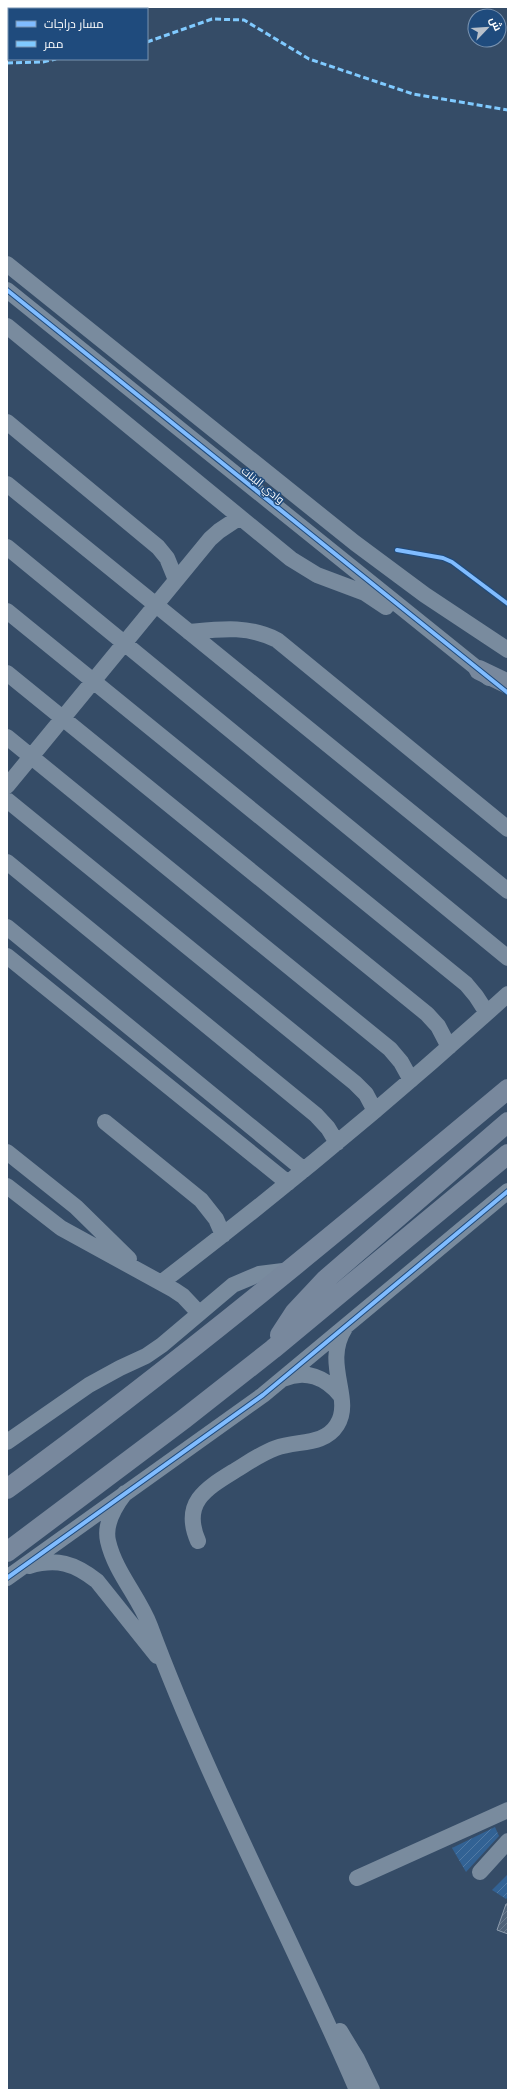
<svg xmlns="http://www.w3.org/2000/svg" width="515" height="2097" font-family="'Varela Round',Cairo,sans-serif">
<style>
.garden{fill:url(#garden-furrows)}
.building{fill:url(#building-hatch);stroke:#8d9cad}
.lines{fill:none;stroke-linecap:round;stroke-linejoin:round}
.minor{stroke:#798b9e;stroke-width:16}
.major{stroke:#78889d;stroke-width:20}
.quiet{stroke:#80caff;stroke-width:3;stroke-dasharray:6 3;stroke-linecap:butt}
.cycleway-casing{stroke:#1f4b7d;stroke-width:6}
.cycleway{stroke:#80bcff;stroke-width:4}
.labels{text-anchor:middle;stroke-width:3;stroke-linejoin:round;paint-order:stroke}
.street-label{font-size:11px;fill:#fff;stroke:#1f4b7d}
</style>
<defs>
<pattern id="garden-furrows" width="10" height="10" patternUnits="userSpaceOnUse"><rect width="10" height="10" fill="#326294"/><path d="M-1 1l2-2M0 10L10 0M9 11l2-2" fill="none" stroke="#517aa4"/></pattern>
<pattern id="building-hatch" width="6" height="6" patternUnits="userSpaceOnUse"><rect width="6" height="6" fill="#506379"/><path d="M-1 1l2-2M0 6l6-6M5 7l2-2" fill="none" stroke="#6a7a8d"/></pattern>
</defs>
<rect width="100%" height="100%" fill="#354c67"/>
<path class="garden" d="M495,1827l4,9 -33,36 -14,-24z
M508,1874v23l-2,2 -14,-9z"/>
<path class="building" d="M506,1904h2v30l-11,-4z"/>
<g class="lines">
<path class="minor" d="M7,264l348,279 70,52 83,55
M7,290l482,388
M7,326l284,233 26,16 48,18 21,14
M7,422l151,125 9,11 9,22
M7,484l501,407
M7,547l501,411
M7,611l459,373 10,12 11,17
M189,632c31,-3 59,-7 88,8l231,189
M7,673l420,341 11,12 11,21
M7,737l383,312 11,13 10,18
M7,786l203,-247 9,-8 21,-14
M7,800l348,283 11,11 9,17
M7,862l309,253 12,13 9,15
M7,927l297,243
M7,956l281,227
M105,1122l96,78 15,19 7,16
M7,1152l69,55 53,52
M7,1186l54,42 113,62 9,6 16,17
M162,1282c119,-91 235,-187 346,-288
M283,1379c22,-10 43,-2 58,17
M7,1442l82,-57 31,-17 26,-12 16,-11 71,-60 26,-11 32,-4
M125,1493c-10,13 -21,30 -17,48 7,31 31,56 42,85 59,159 140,308 207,464
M198,1541c-17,-39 9,-53 38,-71 13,-8 26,-17 40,-22 21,-8 48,-2 61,-23 17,-26 -15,-61 8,-97
M29,1566c28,-8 45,-3 68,15l60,75
M7,1578l256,-183 245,-204
M480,1872l28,-31
M357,1878l151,-68
M340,2031l17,28 15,31"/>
<path class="major" d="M479,670l29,14
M280,1335l15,-23 30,-32 183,-158
M7,1489c173,-126 337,-263 501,-400
M7,1552l177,-133 89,-70 235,-195"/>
<path class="quiet" d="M147,42l65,-23 32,1 65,39 104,35 95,16
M7,63l36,-1 13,-3"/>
<g class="cycleway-casing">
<path id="cycleway" d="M7,290l501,403
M397,550l46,8 9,4 56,42
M7,1578l256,-183 245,-204"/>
</g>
<use href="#cycleway" class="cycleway"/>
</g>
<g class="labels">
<g class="street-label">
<text transform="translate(263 485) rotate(39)" y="4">وادي البنات</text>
</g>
</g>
<rect width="515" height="2097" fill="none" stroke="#ffffff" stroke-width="16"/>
<rect x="8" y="8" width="140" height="52" fill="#1f4b7d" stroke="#7993b1"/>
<rect x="16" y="21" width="20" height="6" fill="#80bcff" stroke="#7993b1"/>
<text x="44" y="28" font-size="12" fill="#ffffff">مسار دراجات</text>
<rect x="16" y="41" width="20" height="6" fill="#80caff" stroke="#7993b1"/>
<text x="44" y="48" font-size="12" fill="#ffffff">ممر</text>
<g transform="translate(487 28) rotate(65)"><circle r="19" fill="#1f4b7d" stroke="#7993b1"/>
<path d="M0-3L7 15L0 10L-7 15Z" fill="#b8c0ca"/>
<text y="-6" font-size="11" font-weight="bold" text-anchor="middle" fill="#ffffff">ش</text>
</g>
</svg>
